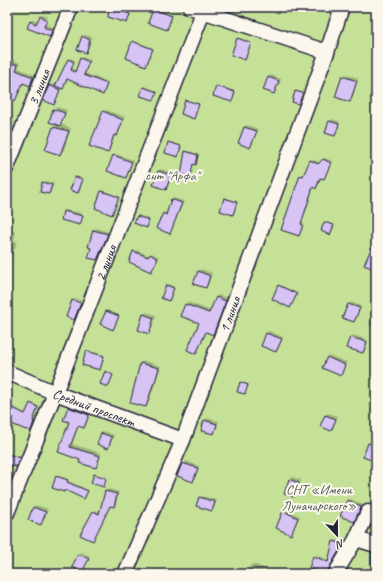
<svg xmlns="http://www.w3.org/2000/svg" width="383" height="581" font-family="Caveat,sans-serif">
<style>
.green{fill:#c5e198;stroke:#74826a}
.shadow{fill:#0003}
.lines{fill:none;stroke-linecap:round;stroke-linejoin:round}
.stream{stroke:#59839d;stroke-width:3}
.building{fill:#d7c3f4;stroke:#22223b}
.minor-casing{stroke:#22223b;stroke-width:17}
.minor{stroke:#fbf7ec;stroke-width:14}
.labels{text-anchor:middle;stroke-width:4;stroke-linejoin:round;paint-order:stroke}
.street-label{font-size:14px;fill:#22223b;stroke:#fbf7ec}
.park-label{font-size:14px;fill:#535b57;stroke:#fbf7ec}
</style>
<rect width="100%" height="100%" fill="#fbf7ec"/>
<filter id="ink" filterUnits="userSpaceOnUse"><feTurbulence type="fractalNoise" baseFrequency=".025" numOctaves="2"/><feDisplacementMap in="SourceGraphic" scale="8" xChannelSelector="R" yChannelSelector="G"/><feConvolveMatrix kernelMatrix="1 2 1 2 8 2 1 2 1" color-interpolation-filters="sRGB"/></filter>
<g filter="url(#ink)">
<path class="green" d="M7,7h369v567h-369z"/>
<path class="shadow" d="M116,7l15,5 -4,10 -17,-14z
M154,9h1l18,6 -6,14z
M43,15l5,2 -3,7 9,4 -5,8 -21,-8 5,-9 5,2z
M85,35l7,2 -4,13 -3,2 -2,-15z
M239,38l12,4 -5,16 -8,-19z
M134,41l19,7 -7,16 -13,-22z
M83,57l7,3 -5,13 23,9 -4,10 -2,2 -34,-15 -3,7 -3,1 -9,16 -3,-17 2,-2 4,2 15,-28 4,2 -3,8 5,2z
M10,59l10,4 -2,5 17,7 -5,10 -7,-3 -8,18 -8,-3v-34z
M345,74l13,4 -6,21 -3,2 -6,-25z
M271,75l10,4 -5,12 -2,2 -5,-16z
M145,86l12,5 -3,7 -13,-3z
M217,86h1l17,5 -2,9 -1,1z
M57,107l10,3 -7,14 11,4 -7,22 -4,4 -6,-27 3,-3 -7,-2 4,-13z
M106,110l19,7 -6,15 -4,2 -5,15 -2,2 -4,-39z
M332,119l8,3 -3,11 -3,2 -4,-13z
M247,125l11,4 -6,16 -2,2 -11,-4 6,-16z
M170,142l11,3 -3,10 -9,-12z
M186,151l13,3 -3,9h-3l-2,12z
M116,154l17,6 -5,15 -3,2 -11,-21z
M325,158l7,3 -7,16 -1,1 -3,-1 -3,9 -2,1h-2l-12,36h2l-4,10 -1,2 -17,-5 19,-55 3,-1 8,-15 9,4z
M161,169l12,4 -5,13 -2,2 -12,-4 4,-13z
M46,181l8,2 -3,8 -2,2 -6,-10z
M103,190l16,7 -6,16 -11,-22z
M173,198l11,3 -14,32 -7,-19 2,-2 2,1 5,-14z
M225,198h1l11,3 -4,12 -12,-3z
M66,210l16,3 -2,10h1l-1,1 -16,-12z
M138,215l11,4 -2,7 -10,-10z
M96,228l13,4 -10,25 -2,2 -5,-12 -3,-1 5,-16z
M376,230v39l-3,-23 -2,-1z
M12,231l4,1 -2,8 3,2 -4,12 -3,2 -3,9v-25z
M136,250l14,6 2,-3 7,4 -7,12 -18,-17z
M201,269l11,4 -4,12 -3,2 -6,-16z
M168,284l6,3 -5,13 -6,-3z
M280,285l17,8 -7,13 -11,-20z
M219,295l8,3 -12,33 -2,3 -6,-3 -9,20 -2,2 4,-30 -19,-8 5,-11 2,-2 23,9 6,-14z
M76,298l6,3v1l-8,-3z
M73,301l8,3 -5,12 -2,3z
M351,302l10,4 -8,15 -9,-4z
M107,310l12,5 -5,13 -13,-4z
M146,312l10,3 -5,15 -3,3 -4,-19z
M374,313l2,1v13l-7,-1 2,-10z
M269,331l14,6 -5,12 -2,2 -9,-17z
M353,335l15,5 -3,10 -2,2 -15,-5 3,-10z
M87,351h1l16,4 -3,13z
M330,356l17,6 -7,12 -12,-16z
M144,361l17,5 -13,38 -2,2 -5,-43z
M240,382l9,2 -4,9z
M31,403l7,3 -5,14h2l-4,9 -24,-12v-13l20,10z
M71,405l20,7 -5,13 -3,2 -4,-2 -7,19 29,9 -3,12 -2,2 -15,-8 -21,-8 10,-29 -1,-15z
M328,413l10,3 -5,11 -2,3 -9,-4 4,-11z
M207,418l12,3 -3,10 -2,2 -12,-3 3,-10z
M104,431l10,4 -4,10 -3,2 -5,-13z
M371,441l5,2v18l-7,-18z
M10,454l10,3 -3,8 -10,-2z
M186,461l13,5 -4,12 -3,2 -14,-5z
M57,476h1l10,3v2l20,9 -3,6z
M292,477l9,3 -5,14 -2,2 -4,-16z
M109,489l10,3 -3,12 -3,2 -2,-1 -18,35 1,-28 2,-2 5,2 5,-21z
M202,496l15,4 -3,8 -2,2 -13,-12z
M351,499l12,6 -9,16 -6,-20z
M36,505l12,4 -5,12 -2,3 -11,-5 4,-12z
M286,510l14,6 -9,18 -7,-22z
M336,540l8,2 -18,31 -12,-16 2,-2 13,5 5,-18z
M81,552l9,4 -8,14 -9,-4z
M253,564l14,5 -2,5h-17l2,-8z
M140,567l7,3 -2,4h-10z"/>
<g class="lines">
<path class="stream" d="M376,517h-2l-2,7 4,1
M372,550v13l4,1"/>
</g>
<path class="building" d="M109,7l21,7 -3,9 -19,-6z
M153,9l19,7 -5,14 -19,-7z
M40,16l7,4 -3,7 8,4 -2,6 -23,-9 3,-7 6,3z
M82,36l8,4 -4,13 -9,-3z
M237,38l14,5 -6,17 -14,-5z
M132,41l21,8 -7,17 -20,-8z
M80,58l9,4 -5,13 23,9 -4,11 -36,-16 -4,10 -8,-3 13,-27 6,3 -3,8 4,2z
M7,61l11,4 -2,5 17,7 -3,9 -7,-3 -8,18 -8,-3z
M342,76l15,5 -7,21 -15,-5z
M268,77l11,4 -5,13 -11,-4z
M49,85l11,5 -6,15 -11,-5z
M216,86l19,6 -3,10 -19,-6z
M143,87l14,5 -3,8 -14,-4z
M295,91l8,2 -4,11 -7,-2z
M185,100l14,4 -5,15 -13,-5z
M53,109l12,4 -5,13 -11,-4z
M103,111l20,9 -6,16 -3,-1 -6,18 -19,-7z
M329,121l10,3 -4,12 -10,-3z
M53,127l16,4 -9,24 -15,-5z
M244,127l13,4 -7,17 -12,-5z
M168,142l13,4 -3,11 -13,-4z
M185,151l13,4 -2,10 -3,-1 -2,12 -10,-1z
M113,155l19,7 -6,16 -19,-7z
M323,159l8,4 -7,16 -4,-1 -4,11 -3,-2 -12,37 2,1 -4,11 -18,-6 19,-55 3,1 7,-16 8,4z
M158,171l13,4 -5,15 -13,-5z
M75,177l8,2 -5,14 -8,-3z
M42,182l10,3 -3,9 -9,-2z
M101,191l18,6 -7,18 -17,-7z
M224,198l13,4 -4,13 -13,-4z
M171,199l11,4 -12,31 -14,-6 7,-15 3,2z
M63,211l20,5 -3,9 -19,-5z
M137,216l12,4 -2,8 -13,-5z
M324,222l10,3 -4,10 -9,-4z
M93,230l15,4 -11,26 -9,-2 3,-10 -3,-1z
M376,237v33l-12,-5z
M133,251l15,6 2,-3 8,5 -7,13 -22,-10z
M198,271l12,5 -4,12 -13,-4z
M166,285l8,3 -5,13 -8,-3z
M278,285l19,9 -7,14 -18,-9z
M216,297l10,4 -13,34 -7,-3 -10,22 -9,-4 12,-27 -19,-7 5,-12 24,9z
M72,300l9,3 -7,17 -8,-3z
M348,304l12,4 -6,14 -12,-4z
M106,311l13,5 -6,14 -13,-6z
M143,314l11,4 -5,16 -11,-4z
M266,333l16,6 -6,13 -15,-6z
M350,337l17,5 -4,11 -17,-5z
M86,351l18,5 -4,14 -18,-5z
M327,357l18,8 -4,11 -19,-8z
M140,363l19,5 -4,14h-1l-8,25 -16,-4z
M105,371l8,4 -5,12 -8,-3z
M240,382l8,3 -3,9 -8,-2z
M30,403l8,4 -5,14h1l-3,10 -5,-2v1l-19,-8v-17l18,9z
M68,407l21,8 -5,13 -6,-2 -8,21 30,9 -4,12 -17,-5 1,-3 -22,-8 11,-30 -6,-2z
M325,415l11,4 -5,12 -11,-5z
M204,420l13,4 -3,10 -13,-3z
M101,433l11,4 -4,12 -11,-5z
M368,443l8,3v16l-13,-5z
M7,454l13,4 -4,9 -9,-3z
M182,463l16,5 -5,14 -16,-6z
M94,474l12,4 -2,9 -13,-4z
M56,476l12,4 -1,2 21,9 -4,8 -19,-9 -1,2 -12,-4z
M289,479l10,4 -5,14 -10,-3z
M105,491l12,3 -3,13 -4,-1 -17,35 -13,-6 13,-24 6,3z
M199,497l16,5 -3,9 -16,-5z
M348,500l13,7 -7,15 -14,-6z
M33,507l13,5 -5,13 -13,-5z
M283,511l15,7 -7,17 -15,-7z
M333,541l10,3 -15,26 -1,4 -18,-6 4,-12 15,6z
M78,554l11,5 -7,13 -10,-5z"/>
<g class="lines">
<g class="minor-casing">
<g id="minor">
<path d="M190,7l137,45"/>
<path id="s1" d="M7,167l64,-160"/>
<path id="s2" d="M7,372l48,21 128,47"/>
<path id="s3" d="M7,513l48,-120 148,-381"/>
<path d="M356,539l20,6"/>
<path id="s4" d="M125,574l58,-134 144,-388 15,-45"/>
<path d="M335,574l21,-35 12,-27"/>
</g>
</g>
<use href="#minor" class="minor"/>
</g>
</g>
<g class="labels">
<g class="street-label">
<text dy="5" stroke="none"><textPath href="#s1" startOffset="86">3 линия</textPath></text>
<text dy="5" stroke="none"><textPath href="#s3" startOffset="269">2 линия</textPath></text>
<text dy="5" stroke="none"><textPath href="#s4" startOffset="280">1 линия</textPath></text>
<text dy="5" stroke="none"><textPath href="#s2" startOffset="94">Средний проспект</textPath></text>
</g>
<g class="park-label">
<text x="172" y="180">снт "Арфа"</text>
<text x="319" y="494">СНТ «Имени<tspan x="319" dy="16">Луначарского»</tspan></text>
</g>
</g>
<rect width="383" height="581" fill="none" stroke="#fbf7ec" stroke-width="24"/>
<rect x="12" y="12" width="359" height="557" fill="none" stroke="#22223b" stroke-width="1.5" filter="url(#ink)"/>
<g transform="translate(337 535) rotate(158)" stroke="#fbf7ec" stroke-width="3" paint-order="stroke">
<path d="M0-3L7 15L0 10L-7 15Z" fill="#22223b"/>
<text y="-6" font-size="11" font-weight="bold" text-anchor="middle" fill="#22223b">N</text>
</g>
</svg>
